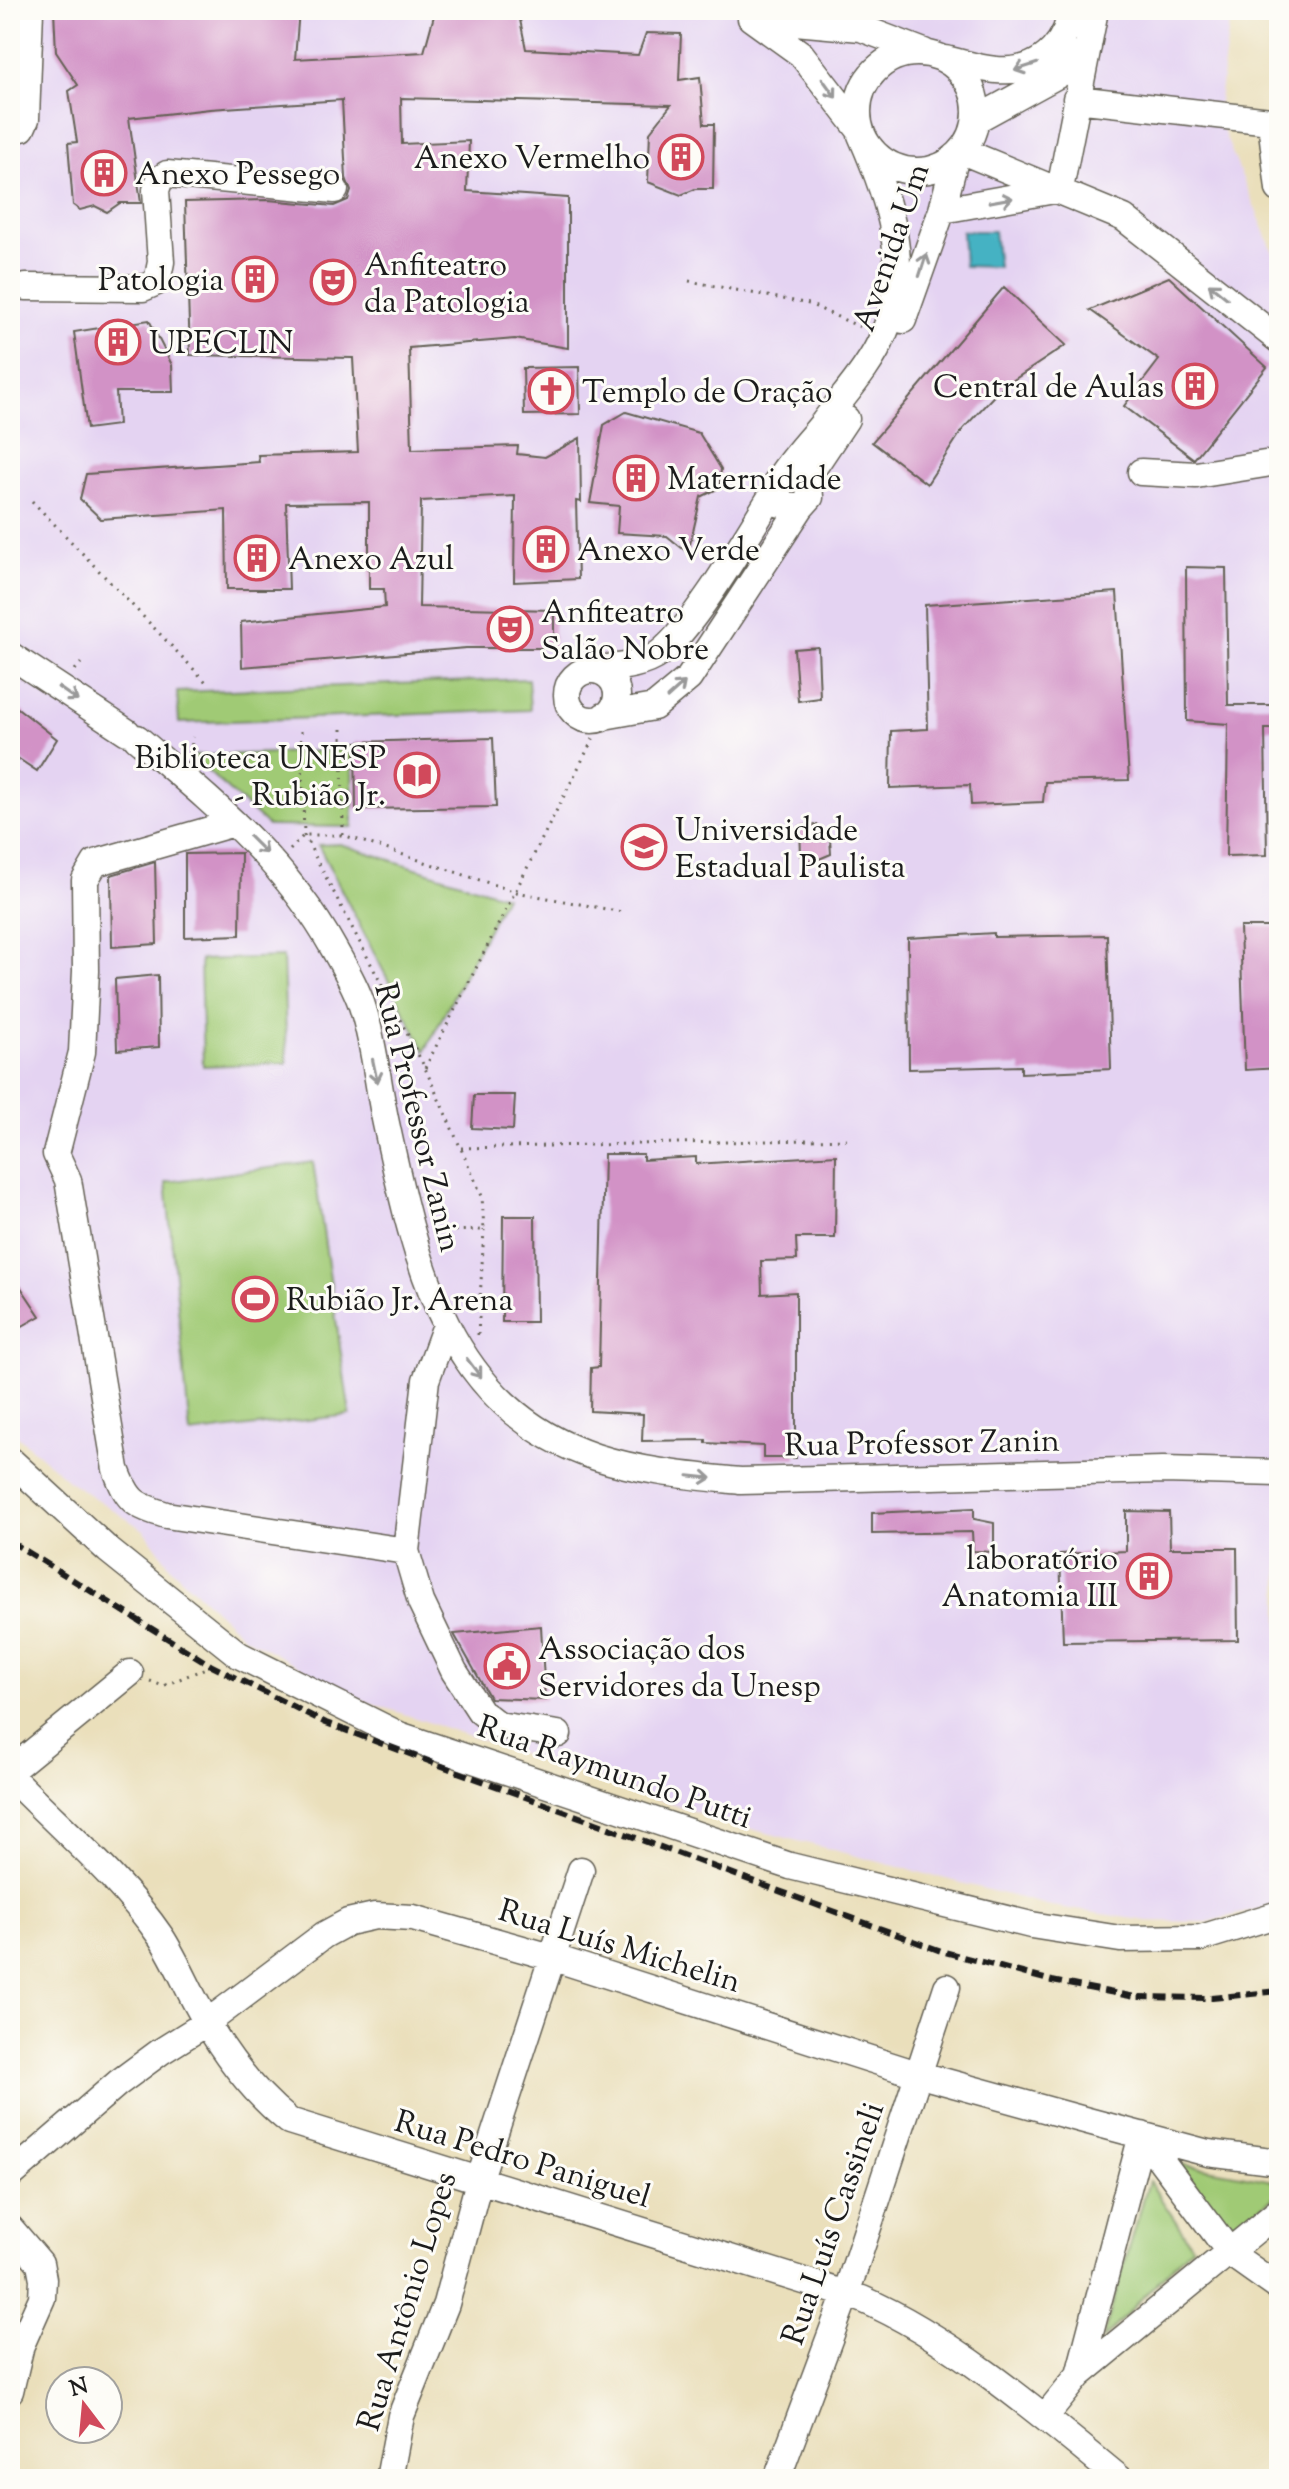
<svg xmlns="http://www.w3.org/2000/svg" width="1289" height="2489" font-family="'Sorts Mill Goudy',serif">
<style>
.built{fill:#e4d3f2}
.green{fill:#a0ca75;stroke:#5e7348;stroke-width:2}
.water{fill:#45b2c3;stroke:#306770;stroke-width:2}
.building{fill:#d292c6}
.lines{fill:none;stroke-linecap:round;stroke-linejoin:round}
.minor-casing{stroke:#646054;stroke-width:29}
.path{stroke:#646054;stroke-width:3;stroke-dasharray:2 6;stroke-linecap:butt}
.minor{stroke:#fff;stroke-width:26}
.rail{stroke:#1c1c1c;stroke-width:6;stroke-dasharray:12 6;stroke-linecap:butt}
.oneway{stroke:#999}
.labels{text-anchor:middle;stroke-width:6;stroke-linejoin:round;paint-order:stroke}
.poi-label{font-size:32px;fill:#1c1c1c;stroke:#fdfcf7;text-anchor:start}
.street-label{font-size:32px;fill:#1c1c1c;stroke:#fdfcf7}
</style>
<rect width="100%" height="100%" fill="#fdfcf7"/>
<filter id="ink" filterUnits="userSpaceOnUse"><feTurbulence type="fractalNoise" baseFrequency=".0125" numOctaves="2"/><feDisplacementMap in="SourceGraphic" scale="16" xChannelSelector="R" yChannelSelector="G"/><feConvolveMatrix kernelMatrix="1 2 1 2 8 2 1 2 1" color-interpolation-filters="sRGB"/></filter>
<filter id="wash" filterUnits="userSpaceOnUse"><feTurbulence type="fractalNoise" baseFrequency=".006" numOctaves="4" result="noise"/><feDisplacementMap in="SourceGraphic" scale="32" xChannelSelector="R" yChannelSelector="G"/><feGaussianBlur stdDeviation="1.8" result="paint"/><feColorMatrix in="noise" values="0 0 0 0 0 0 0 0 0 0 0 0 0 0 0 0 0 1.4 0 .05"/><feComposite in="paint" operator="in"/></filter>
<g filter="url(#wash)">
<rect width="100%" height="100%" fill="#eadfbb"/>
<path class="built" d="M10,10h1221l-14,106 62,150v1638l-72,18 -60,-1 -96,-15 -319,-82 -376,-126 -113,-62 -70,-66 -29,-40 -74,-48 -60,-53z"/>
<path class="green" d="M528,679l2,31 -351,13 -2,-31z
M352,750l1,77 -85,-1 -77,-70z
M340,844l165,52 -80,155 -107,-206z
M283,957l4,106 -84,3 -3,-106z
M313,1162l37,253 -160,19 -24,-252z
M1180,2164l99,18v11l-50,38z
M1149,2181l43,65 -90,94z"/>
<path class="water" d="M962,231h32l4,36 -34,-1z"/>
<g id="blocks">
<path class="building" d="M54,10h245l-4,49 129,-7 11,-40 83,-2 8,39 112,6 8,-22 35,1 -2,46 21,-3 4,47h10l-1,65h-18l-14,6 -33,-13 2,-50 21,-27 -270,-7 1,46 67,-3 -2,50 101,7v150l-53,-9 -106,9 3,101 106,-3 -1,8 28,3 35,-19 1,64 -5,-1 2,78 -64,3 1,-86 -94,5 -2,106 135,3v38h-88l-224,19 -1,-45 144,-15 -1,-18h-15v-87l-83,1 3,86h-62l-1,-79 -125,9 -21,-20 6,-25 173,-12 -1,-7 100,-3 -5,-94 -163,-3 -5,-153 83,-2 66,6 14,-6 3,-9 -5,-13 -4,-78 -132,9 -81,9 12,85h-21l-13,9 -12,-6 -15,4 -7,-5 -5,-62 9,-1 -8,-51 9,-6 -22,-33z
M1169,277l98,90 -73,92 -70,-53 35,-46 -69,-50z
M1004,287l62,58 -66,44 -37,40 -36,55 -55,-42z
M149,320l23,45 1,27h-57l2,33 -31,4 -13,-97z
M579,367l1,47 -56,1 -1,-47z
M626,412l73,21 22,36 -2,19 -18,9 -13,56 -21,-17 -50,-3 2,-27 -29,-3 14,-78z
M1186,567l40,1 2,137h51v24h-14l2,126 -41,1 2,-132 -41,-3z
M1117,592l12,188 -84,2 -2,20 -72,3 -1,-20 -80,3 1,-57 37,-2 -3,-124z
M818,647l2,51 -22,3 -4,-52z
M10,702l47,37 -20,32 -27,-18z
M493,738l3,69 -140,2 -1,-67z
M818,825v13l12,1 1,15 -19,8 -11,-6 -1,-30z
M241,853l-1,82 -55,2v-83z
M155,862l2,82 -45,3 -1,-72z
M1240,927h39v141l-34,2z
M994,933v4l113,-2 4,134 -90,4v-7l-112,3 -1,-131z
M158,975l1,72 -42,3 -2,-71z
M474,1095h41l-2,35 -41,-2z
M604,1154h39v6l53,-3v7l140,-9 -1,83h-39l1,22 -36,1 1,33 34,-2v166h-33v-12l-57,-3v-3l-64,1 1,-27 -53,-3 1,-43 8,-1z
M503,1216h32l1,106h-34z
M10,1271l30,45 -30,17z
M974,1508v11l20,4v29l-21,-1 -1,-19 -100,2v-21z
M1126,1511l43,1 1,36h67l1,92 -175,2 -3,-88 66,-3z
M541,1626l4,74 -55,-2 -36,-64z"/>
</g>
</g>
<g filter="url(#ink)">
<use href="#blocks" fill-opacity="0" stroke="#646054" stroke-width="2"/>
<g class="lines">
<g class="minor-casing">
<path id="minor" d="M751,18l110,10 63,24
M751,18l50,36 58,75
M858 112a59 59 0 1 1 118 0a59 59 0 1 1-118 0Z
M946,59c39,10 76,23 107,-9 11,-12 17,-24 17,-40
M1076,99l203,23
M977,119l84,-46 27,-26
M1271,122l8,67
M10,130l12,-2 4,-9 4,-109
M962,151l162,67 155,122
M1060,189l35,-179
M942,210l118,-21
M26,287l117,1 14,-6 4,-20 -5,-72 4,-11 7,-5 168,16
M903,320l39,-110 14,-54
M1141,472l55,3 69,-11
M785,474h15l9,10 1,13 -9,10 -20,-3 -6,-19c12,-22 33,-43 49,-63 19,-26 47,-56 59,-86 30,-69 7,-135 -22,-201
M806,479l40,-60
M10,655l117,77
M567 695a25 25 0 1 1 50 0a25 25 0 1 1-50 0Z
M588,670c23,-3 52,-2 72,-17 35,-27 88,-120 114,-161
M604,716l50,-9 35,-29 112,-171
M137,738c76,65 147,121 197,211 10,18 23,39 29,60 12,37 15,80 24,119 29,135 60,280 209,329 47,15 96,19 144,24l423,-11 116,3
M234,823l-139,40 -10,17 1,91 -4,81 -26,102 12,26 48,289c12,33 18,36 50,46l240,36
M445,1328l-19,52 -20,171 15,51 33,69 26,40 18,14 60,9
M10,1460l98,90 131,105 160,80 391,131 241,59 89,14 81,-1 78,-24
M10,1771l120,-98
M10,1776c50,52 110,101 151,161 13,20 23,43 34,64 24,46 54,88 94,120l573,178c87,37 184,119 258,180
M1142,2135l89,119 48,34
M10,2176l108,-93 42,-31 48,-30 116,-87 24,-13 27,-6 38,2 138,39 366,117 171,47 120,32 71,9
M10,2228l30,35 3,16 -1,19 -21,47 -11,46
M1079,2375l63,-240
M1045,2417l34,-42 200,-164
M389,2479l12,-63 45,-112 33,-123 102,-311
M777,2479l69,-185 101,-307"/>
</g>
<path class="path" d="M689,281l120,23 53,24
M32,501l175,182
M1279,544v51
M75,670l6,-7
M342,729l1,106 173,57 106,20
M301,731l3,104 121,233 57,128 2,34 -42,1
M190,753l3,-16
M290,850l14,-15h39
M425,1068l169,-331
M461,1148l391,-9
M478,1335l6,-105
M150,1681l13,5 50,-21"/>
<use href="#minor" class="minor"/>
<path class="rail" d="M10,1541l202,125 114,57 615,228 111,30 83,16 77,1 67,-7"/>
</g>
<defs><path id="oneway-shaft" d="M-6 0H5M1.5-3L5.5 0L1.5 3" fill="none" stroke-width="1.6" stroke-linecap="round" stroke-linejoin="round" transform="scale(2)"/></defs>
<g class="oneway">
<use href="#oneway-shaft" transform="translate(1026 67) rotate(162)"/>
<use href="#oneway-shaft" transform="translate(829 88) rotate(54)"/>
<use href="#oneway-shaft" transform="translate(1001 200) rotate(-10)"/>
<use href="#oneway-shaft" transform="translate(923 265) rotate(-72)"/>
<use href="#oneway-shaft" transform="translate(1218 291) rotate(-141)"/>
<use href="#oneway-shaft" transform="translate(676 690) rotate(-42)"/>
<use href="#oneway-shaft" transform="translate(68 694) rotate(35)"/>
<use href="#oneway-shaft" transform="translate(258 845) rotate(45)"/>
<use href="#oneway-shaft" transform="translate(375 1071) rotate(78)"/>
<use href="#oneway-shaft" transform="translate(474 1368) rotate(53)"/>
<use href="#oneway-shaft" transform="translate(700 1477) rotate(6)"/>
</g>
</g>
<defs>
<g id="building-ring" transform="scale(2.3)"><circle r="9.5" fill="#fdfcf7" stroke="#d1495b" stroke-width="1.5"/><path d="M-4-6H4V6H1V3H-1V6H-4ZM-2.5-4.3h1.7v1.8h-1.7ZM.8-4.3h1.7v1.8H.8ZM-2.5-1h1.7V.8h-1.7ZM.8-1h1.7V.8H.8Z" fill="#d1495b"/></g>
<g id="theatre-ring" transform="scale(2.3)"><circle r="9.5" fill="#fdfcf7" stroke="#d1495b" stroke-width="1.5"/><path d="M-5-5.5Q0-4 5-5.5V0Q5 5 0 6Q-5 5-5 0ZM-3.3-2.5H-1v1.5H-3.3ZM1-2.5H3.3v1.5H1ZM-2.8 1Q0 5.5 2.8 1Z" fill="#d1495b"/></g>
<g id="church-ring" transform="scale(2.3)"><circle r="9.5" fill="#fdfcf7" stroke="#d1495b" stroke-width="1.5"/><path d="M-1.2-6h2.4v3.5h3.3v2.4h-3.3V6h-2.4V-.1h-3.3v-2.4h3.3Z" fill="#d1495b"/></g>
<g id="library-ring" transform="scale(2.3)"><circle r="9.5" fill="#fdfcf7" stroke="#d1495b" stroke-width="1.5"/><path d="M-6-4Q-3-5.5-.7-3.5V5Q-3 3-6 4ZM6-4Q3-5.5 .7-3.5V5Q3 3 6 4Z" fill="#d1495b"/></g>
<g id="university-ring" transform="scale(2.3)"><circle r="9.5" fill="#fdfcf7" stroke="#d1495b" stroke-width="1.5"/><path d="M0-5L7-2L0 1L-7-2ZM-4 1L0 2.5L4 1V4Q0 6-4 4Z" fill="#d1495b"/></g>
<g id="stadium-ring" transform="scale(2.3)"><circle r="9.5" fill="#fdfcf7" stroke="#d1495b" stroke-width="1.5"/><path d="M0-5a6.5 5 0 1 0 0 10a6.5 5 0 1 0 0-10ZM-3.5-1.8h7v3.6h-7Z" fill="#d1495b"/></g>
<g id="civic-ring" transform="scale(2.3)"><circle r="9.5" fill="#fdfcf7" stroke="#d1495b" stroke-width="1.5"/><path d="M-.6-6.5H3V-4.5H.6V-3L4-1V1h2V6H-6V1h2V-1L-.6-3ZM-1.2 2.5V6h2.4V2.5Z" fill="#d1495b"/></g>
</defs>
<g fill-rule="evenodd">
<use href="#building-ring" x="681" y="157"/>
<use href="#building-ring" x="104" y="173"/>
<use href="#building-ring" x="255" y="279"/>
<use href="#theatre-ring" x="333" y="282"/>
<use href="#building-ring" x="118" y="342"/>
<use href="#building-ring" x="1195" y="386"/>
<use href="#church-ring" x="551" y="391"/>
<use href="#building-ring" x="636" y="478"/>
<use href="#building-ring" x="546" y="549"/>
<use href="#building-ring" x="257" y="558"/>
<use href="#theatre-ring" x="510" y="629"/>
<use href="#library-ring" x="417" y="775"/>
<use href="#university-ring" x="644" y="847"/>
<use href="#stadium-ring" x="255" y="1299"/>
<use href="#building-ring" x="1149" y="1576"/>
<use href="#civic-ring" x="507" y="1666"/>
</g>
<g class="labels">
<g class="poi-label">
<text x="650" y="168" text-anchor="end">Anexo Vermelho</text>
<text x="135" y="184">Anexo Pessego</text>
<text x="364" y="275">Anfiteatro<tspan x="364" dy="37">da Patologia</tspan></text>
<text x="224" y="290" text-anchor="end">Patologia</text>
<text x="149" y="353">UPECLIN</text>
<text x="1164" y="397" text-anchor="end">Central de Aulas</text>
<text x="582" y="402">Templo de Oração</text>
<text x="667" y="489">Maternidade</text>
<text x="577" y="560">Anexo Verde</text>
<text x="288" y="569">Anexo Azul</text>
<text x="541" y="622">Anfiteatro<tspan x="541" dy="37">Salão Nobre</tspan></text>
<text x="386" y="768" text-anchor="end">Biblioteca UNESP<tspan x="386" dy="37">- Rubião Jr.</tspan></text>
<text x="675" y="840">Universidade<tspan x="675" dy="37">Estadual Paulista</tspan></text>
<text x="286" y="1310">Rubião Jr. Arena</text>
<text x="1118" y="1569" text-anchor="end">laboratório<tspan x="1118" dy="37">Anatomia III</tspan></text>
<text x="538" y="1659">Associação dos<tspan x="538" dy="37">Servidores da Unesp</tspan></text>
</g>
<g class="street-label">
<text transform="translate(890 247) rotate(-71)" y="11">Avenida Um</text>
<text transform="translate(419 1117) rotate(76)" y="11">Rua Professor Zanin</text>
<text transform="translate(922 1442) rotate(-1)" y="11">Rua Professor Zanin</text>
<text transform="translate(615 1771) rotate(19)" y="11">Rua Raymundo Putti</text>
<text transform="translate(620 1945) rotate(17)" y="11">Rua Luís Michelin</text>
<text transform="translate(523 2158) rotate(17)" y="11">Rua Pedro Paniguel</text>
<text transform="translate(832 2223) rotate(-71)" y="11">Rua Luís Cassineli</text>
<text transform="translate(406 2301) rotate(-73)" y="11">Rua Antônio Lopes</text>
</g>
</g>
<rect width="1289" height="2489" fill="none" stroke="#fdfcf7" stroke-width="40"/>
<g transform="translate(84 2405) rotate(344)"><circle r="38" fill="#fdfcf7" stroke="#a3a29f" stroke-width="2"/>
<path d="M0-6L14 30L0 20L-14 30Z" fill="#d1495b"/>
<text y="-12" font-size="22" font-weight="bold" text-anchor="middle" fill="#1c1c1c">N</text>
</g>
</svg>
